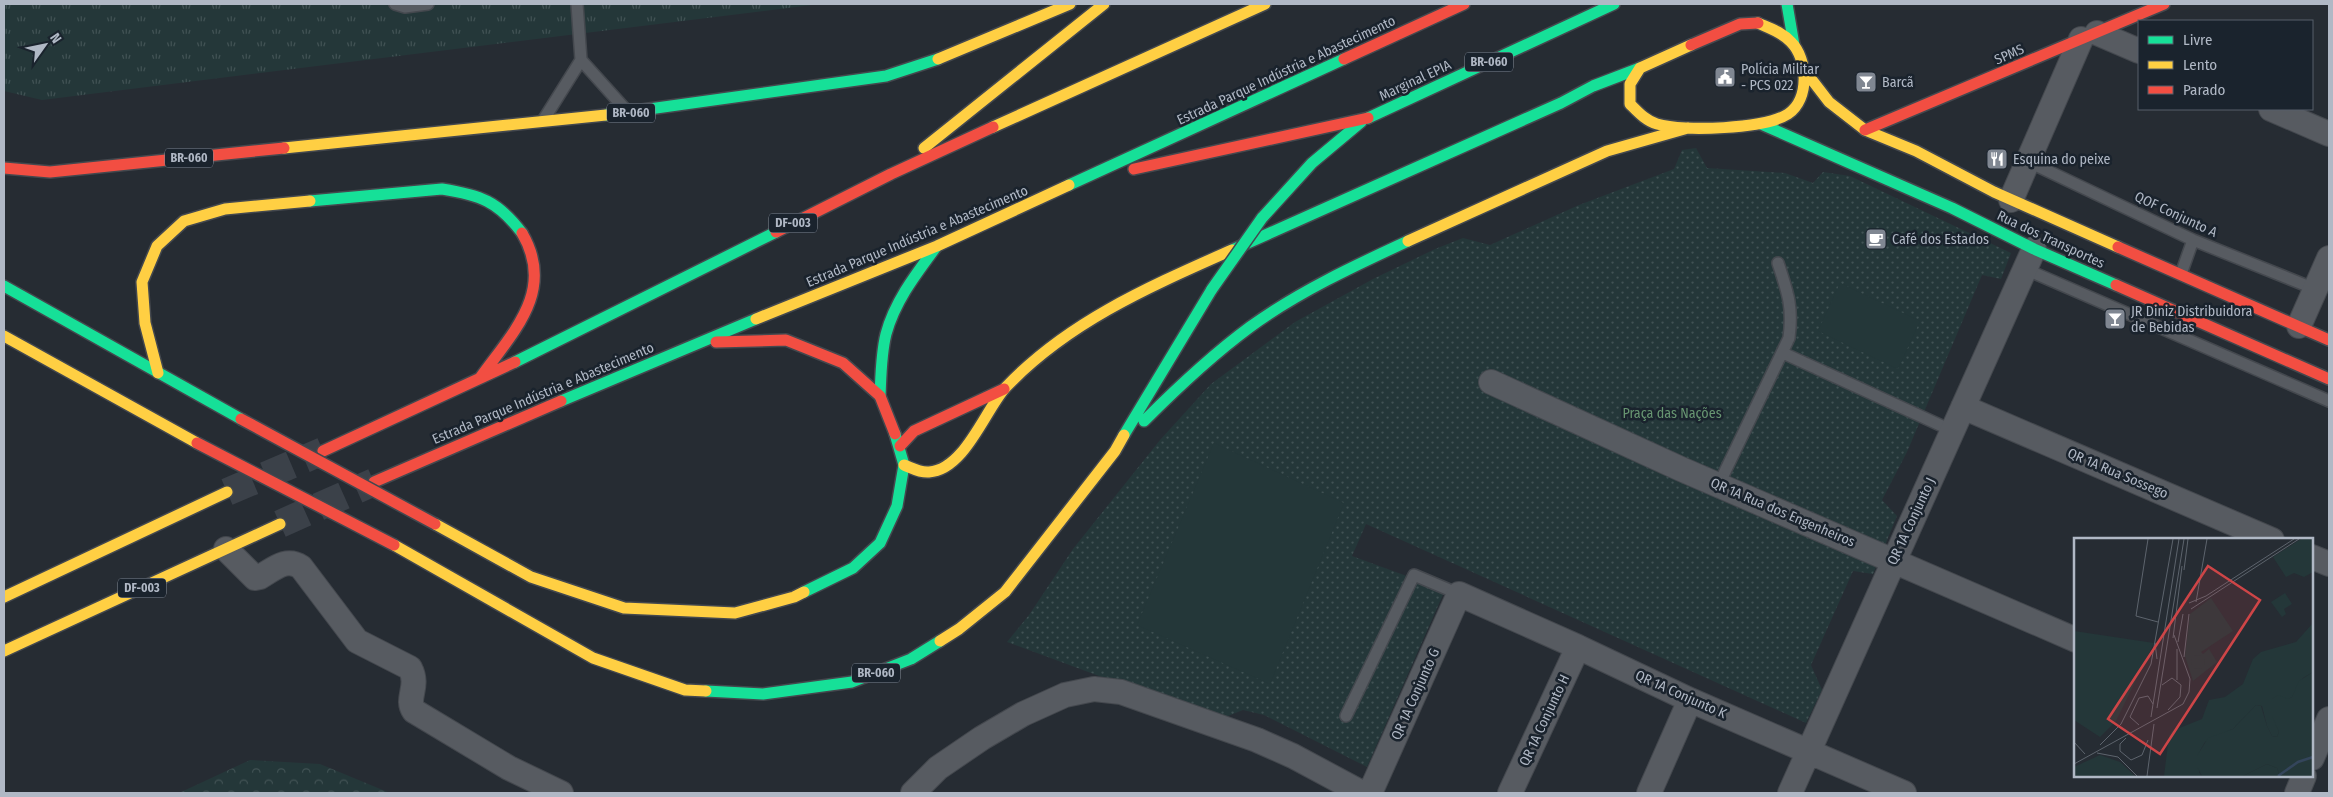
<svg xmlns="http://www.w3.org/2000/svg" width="2333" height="797" font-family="'Fira Sans Condensed',sans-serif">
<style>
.grass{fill:url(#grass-tufts)}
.forest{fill:url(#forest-crowns)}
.park{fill:url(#park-dots)}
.pitch{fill:#243739}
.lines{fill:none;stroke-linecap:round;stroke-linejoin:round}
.highway-tunnel{stroke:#3b4149;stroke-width:28;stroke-dasharray:28 14;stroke-linecap:butt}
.lane-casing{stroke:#44484e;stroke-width:14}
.street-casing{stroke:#44484e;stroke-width:26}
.fast-casing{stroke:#44484e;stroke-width:14}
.slow-casing{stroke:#44484e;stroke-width:14}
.jam-casing{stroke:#44484e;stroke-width:14}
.lane{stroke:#575b61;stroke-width:11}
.street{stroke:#575b61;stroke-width:24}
.fast{stroke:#16e098;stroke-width:11}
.slow{stroke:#ffcf43;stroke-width:11}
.jam{stroke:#f24e42;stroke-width:11}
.fast-bridge-casing{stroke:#43484f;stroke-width:14;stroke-linecap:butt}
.jam-bridge-casing{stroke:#43484f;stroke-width:14;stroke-linecap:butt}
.fast-bridge{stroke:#16e098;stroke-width:11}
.jam-bridge{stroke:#f24e42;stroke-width:11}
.labels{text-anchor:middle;stroke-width:5;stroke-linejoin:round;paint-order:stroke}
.shield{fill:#1a232d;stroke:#838b97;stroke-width:1}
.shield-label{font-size:12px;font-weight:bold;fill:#b0b8c5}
.street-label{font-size:14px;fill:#b0b8c5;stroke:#1a232d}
.poi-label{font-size:14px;fill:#b0b8c5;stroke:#1a232d;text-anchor:start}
.park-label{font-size:14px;fill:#679571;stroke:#1a232d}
.inset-river{fill:none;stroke:#34455b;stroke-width:2.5}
.inset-road{fill:none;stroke:#5d646d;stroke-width:1}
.view{fill:#ce4547;fill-opacity:0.15;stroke:#ce4547;stroke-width:2.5}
.inset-edge{fill:none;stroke:#b0b8c5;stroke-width:2.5}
</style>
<defs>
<pattern id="grass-tufts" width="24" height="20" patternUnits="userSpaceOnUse" patternTransform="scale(1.25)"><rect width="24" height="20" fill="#243739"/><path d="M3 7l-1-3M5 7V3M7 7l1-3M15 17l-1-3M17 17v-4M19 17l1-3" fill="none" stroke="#415254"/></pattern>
<pattern id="forest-crowns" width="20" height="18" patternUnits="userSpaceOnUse" patternTransform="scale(1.25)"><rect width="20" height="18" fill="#243739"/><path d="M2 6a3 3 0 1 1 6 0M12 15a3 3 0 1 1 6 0" fill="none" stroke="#415254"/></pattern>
<pattern id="park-dots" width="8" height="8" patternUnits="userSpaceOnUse" patternTransform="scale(1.25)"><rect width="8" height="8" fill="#243739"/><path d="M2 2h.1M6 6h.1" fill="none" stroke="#415254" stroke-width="1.8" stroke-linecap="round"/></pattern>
</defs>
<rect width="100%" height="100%" fill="#262c33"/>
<path class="grass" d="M4,4h816l-778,96 -38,-9z"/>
<path class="forest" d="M250,760l70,4 70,29h-211z"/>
<path class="park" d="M1696,148l11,20 78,5 28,10 10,-11 27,4 161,77 -10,26 -19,-4 -75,177 -25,48 15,16 -24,58 -20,-3 -42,94 11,25 -16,33 -440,-199 -14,32 93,34 -78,177 -103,-52 -21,-5 -25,10 -211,-78 22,-27 44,-66 87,-109 51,-56 84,-62 78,-43 62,-30 28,-11 27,7 89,-40 95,-36 8,-19z"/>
<path class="pitch" d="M1840,283l80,38 -22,48 -80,-38z
M1214,443l130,60 -74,181 -133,-59z"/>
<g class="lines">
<path class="highway-tunnel" d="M227,492l96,-41
M280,524l94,-42"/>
<g class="lane-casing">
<path id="lane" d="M395,4l10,3 23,-3
M581,60l45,50
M544,119l37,-59 -4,-56
M2027,161l166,79 122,49
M2025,269l304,132
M2181,274l12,-34
M1783,353l170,78
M1719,484l70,-146c4,-31 -1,-45 -11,-75
M1346,716l68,-141 45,19"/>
</g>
<g class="street-casing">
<path id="street" d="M2097,33l42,18
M2271,109l58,25
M2011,200l70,-161
M2299,326l30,-68
M1491,382l190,87 395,171
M1963,407l309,133
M226,549l29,29 5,-1c14,-8 26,-20 41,-10l56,74 53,27c10,19 -5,30 4,43l95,57 52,25
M2312,557l17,7
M2312,758l17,-39
M913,793l25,-25 44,-30 41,-24 42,-19 29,-6 27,3 136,48 36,16 69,37
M1370,793l89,-199 119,53 112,53 214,93
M1510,793l68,-146
M1649,793l41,-93
M1790,793l244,-544
M2297,793l7,-17"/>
</g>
<g class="fast-casing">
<path id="fast" d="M1787,4l7,41
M606,115l280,-39 52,-17
M1368,118l246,-114
M1761,124l191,84 82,41 82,36
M1069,185l275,-126
M310,201l132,-12c38,6 56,12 80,44
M1262,218l50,-55 49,-41
M1232,250l329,-147 32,-17 47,-18
M4,286l237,133
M515,362l261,-130
M880,396c1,-21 1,-42 6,-62 9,-33 30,-60 50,-87
M561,401l195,-82
M1144,421c33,-33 68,-66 106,-94 48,-35 104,-61 158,-86
M1124,435l88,-146
M804,592l49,-24 27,-25 17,-37 7,-41 -9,-31
M706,691l57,3 89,-12 59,-23 29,-18"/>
</g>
<g class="slow-casing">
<path id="slow" d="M1691,45l-51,23 -10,16v20c8,8 16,17 27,20 27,8 108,5 131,-10 22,-15 20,-55 3,-72 -9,-10 -22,-14 -33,-19
M938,59l132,-55
M1802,67l27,35 36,28 51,21 78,41 124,55
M993,127l272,-123
M284,148l322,-33
M924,148l180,-144
M1408,241l199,-90 81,-23
M756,319l181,-73 132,-61
M4,336l193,107
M158,373l-13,-50 -3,-41 15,-36 27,-25 41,-12 85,-8
M904,465c8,3 16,8 25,7 36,-2 57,-64 77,-85 63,-66 145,-101 226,-137
M435,524l96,53 93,31 111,5 59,-16 10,-5
M394,545l199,113 92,32 21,1
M4,597l223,-105
M940,641l19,-12 46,-37 110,-141 9,-16
M4,651l276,-127"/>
</g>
<g class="jam-casing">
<path id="jam" d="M1691,45l49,-21 18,-1
M1344,59l120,-55
M1865,130l299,-126
M4,168l46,4 234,-24
M1134,169l234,-51
M776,232l115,-58 102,-47
M2118,247l211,93
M2116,285l213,94
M716,342l70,-2 57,23 37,33 15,38
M480,378c33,-46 76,-87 42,-145
M900,446l14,-15 90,-42
M323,451l192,-89
M374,482l187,-81"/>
</g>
<use href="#lane" class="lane"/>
<use href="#street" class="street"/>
<use href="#fast" class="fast"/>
<use href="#slow" class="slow"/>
<use href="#jam" class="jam"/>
<g class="fast-bridge-casing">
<path id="fast-bridge" d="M1212,289l50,-71"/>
</g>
<g class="jam-bridge-casing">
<path id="jam-bridge" d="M241,419l194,105
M197,443l197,102"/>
</g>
<use href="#fast-bridge" class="fast-bridge"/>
<use href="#jam-bridge" class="jam-bridge"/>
</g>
<defs>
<g id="civic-square" transform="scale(1.125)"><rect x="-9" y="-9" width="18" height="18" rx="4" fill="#808792" stroke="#1a232d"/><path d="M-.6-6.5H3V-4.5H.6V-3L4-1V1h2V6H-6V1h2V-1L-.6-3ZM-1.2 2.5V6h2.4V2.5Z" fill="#fff"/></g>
<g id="bar-square" transform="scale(1.125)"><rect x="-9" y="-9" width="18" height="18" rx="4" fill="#808792" stroke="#1a232d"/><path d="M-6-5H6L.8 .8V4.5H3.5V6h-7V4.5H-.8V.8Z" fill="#fff"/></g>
<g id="restaurant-square" transform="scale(1.125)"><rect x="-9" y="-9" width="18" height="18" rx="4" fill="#808792" stroke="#1a232d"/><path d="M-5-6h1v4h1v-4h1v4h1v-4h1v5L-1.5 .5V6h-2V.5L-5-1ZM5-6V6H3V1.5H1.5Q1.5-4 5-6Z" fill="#fff"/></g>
<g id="cafe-square" transform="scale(1.125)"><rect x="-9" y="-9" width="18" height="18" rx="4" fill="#808792" stroke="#1a232d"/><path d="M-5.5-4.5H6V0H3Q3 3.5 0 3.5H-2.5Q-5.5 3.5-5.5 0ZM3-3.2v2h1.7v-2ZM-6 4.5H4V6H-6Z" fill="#fff"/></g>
</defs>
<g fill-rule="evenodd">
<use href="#civic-square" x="1725" y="77"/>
<use href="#bar-square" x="1866" y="82"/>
<use href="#restaurant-square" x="1997" y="159"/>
<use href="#cafe-square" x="1876" y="239"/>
<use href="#bar-square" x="2115" y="319"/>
</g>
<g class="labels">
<g class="shield">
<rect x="1465" y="52.5" width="48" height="19" rx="4"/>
<rect x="607" y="103.5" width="48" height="19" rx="4"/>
<rect x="165" y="148.5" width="48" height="19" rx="4"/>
<rect x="769" y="213.5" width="48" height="19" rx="4"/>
<rect x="118" y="578.5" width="48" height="19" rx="4"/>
<rect x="852" y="663.5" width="48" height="19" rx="4"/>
</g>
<g class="shield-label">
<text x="1489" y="66">BR-060</text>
<text x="631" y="117">BR-060</text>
<text x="189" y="162">BR-060</text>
<text x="793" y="227">DF-003</text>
<text x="142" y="592">DF-003</text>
<text x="876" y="677">BR-060</text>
</g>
<g class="street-label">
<text transform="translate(2009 54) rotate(-24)" y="5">SPMS</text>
<text transform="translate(1286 70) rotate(-25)" y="5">Estrada Parque Indústria e Abastecimento</text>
<text transform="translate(1415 80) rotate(-25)" y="5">Marginal EPIA</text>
<text transform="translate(2176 214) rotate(25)" y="5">QOF Conjunto A</text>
<text transform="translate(917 236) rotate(-23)" y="5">Estrada Parque Indústria e Abastecimento</text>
<text transform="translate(2051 239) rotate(25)" y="5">Rua dos Transportes</text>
<text transform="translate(543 393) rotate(-23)" y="5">Estrada Parque Indústria e Abastecimento</text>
<text transform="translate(2118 473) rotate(23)" y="5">QR 1A Rua Sossego</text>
<text transform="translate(1783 512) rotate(23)" y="5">QR 1A Rua dos Engenheiros</text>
<text transform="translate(1911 521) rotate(-65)" y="5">QR 1A Conjunto J</text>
<text transform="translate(1415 694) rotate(-66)" y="5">QR 1A Conjunto G</text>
<text transform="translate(1681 694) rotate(24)" y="5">QR 1A Conjunto K</text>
<text transform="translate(1544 720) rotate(-65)" y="5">QR 1A Conjunto H</text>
</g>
<g class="poi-label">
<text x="1741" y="74">Polícia Militar<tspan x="1741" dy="16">- PCS 022</tspan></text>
<text x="1882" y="87">Barcã</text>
<text x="2013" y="164">Esquina do peixe</text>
<text x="1892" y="244">Café dos Estados</text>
<text x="2131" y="316">JR Diniz Distribuidora<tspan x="2131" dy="16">de Bebidas</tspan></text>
</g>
<g class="park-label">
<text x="1672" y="418">Praça das Nações</text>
</g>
</g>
<g transform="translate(2074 538)">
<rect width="239" height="239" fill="#262c33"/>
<path d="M0,93l80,12 -38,78 -16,16 -26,-17z" fill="#243739"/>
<path d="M239,85v49l-10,6 -11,19 -20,14 7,21 -2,5 -5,-1 -5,-10 -5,-20 -6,-1 -23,24 -28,13 -5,9 -1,21 3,4h-38l5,-40 3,-5 30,-12 7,-19 16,-3 18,-13 10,-25 8,-7 35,-10zM193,226l10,4 3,8h-37z" fill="#243739"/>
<path d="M239,134v104h-33l-3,-8 -10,-4 -24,12h-41l-5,-9v-11l11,-18 25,-9 23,-24 5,1 6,20 5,10 5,1 2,-5 -7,-16v-17l6,-4 10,4 4,-2 7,-16z" fill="#243739"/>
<path d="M227,1h12v33l-9,5 -10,-4 -8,4 -13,-20zM211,55l7,11 -8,5 2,5 -4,3 -11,-15zM137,60l22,33 -32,21 2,2 6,-5 8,13 -24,19 -8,-25 5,-42z" fill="#243739"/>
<path d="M117 124a7 7 0 1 1 14 0a7 7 0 1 1-14 0ZM26,217l20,7 15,14h-61v-9z" fill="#243739"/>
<path class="inset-river" d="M204,238l20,-14 15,-5"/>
<path class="inset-road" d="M74,1l-12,77 22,6M110,32l4,-31M122,64l11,-63M115,65l17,-7 88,-57M117,71l108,-70M99,100l9,-72M104,104l5,-28M81,105l2,16M103,111v31M110,119l5,-43M88,147l10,-7 9,7 -1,12 -12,13M83,170l27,-169M77,179l28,-178M65,187l-9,-8 9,-19 9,-2 5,8M52,200l-6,6v7l11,9 11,-5 6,-15M0,204l11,12M26,207l21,-21 30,-60 22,-125M23,215l21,4 19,19M0,226l109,-60 6,-12 1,-13 -16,-44M73,238l7,-52"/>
<path class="view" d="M134,28l52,34 -100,154 -52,-35z"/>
<rect width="239" height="239" class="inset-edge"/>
</g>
<rect width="2333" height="797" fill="none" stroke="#b0b8c5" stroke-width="10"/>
<rect x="2138" y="20" width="175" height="90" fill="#1a232d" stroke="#565f6a"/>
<rect x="2148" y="36" width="25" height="8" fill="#16e098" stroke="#565f6a"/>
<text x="2183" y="45" font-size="15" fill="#b0b8c5">Livre</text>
<rect x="2148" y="61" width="25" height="8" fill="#ffcf43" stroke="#565f6a"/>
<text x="2183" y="70" font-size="15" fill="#b0b8c5">Lento</text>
<rect x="2148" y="86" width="25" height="8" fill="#f24e42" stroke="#565f6a"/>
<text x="2183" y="95" font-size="15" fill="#b0b8c5">Parado</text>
<g transform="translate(45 45) rotate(57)" stroke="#1a232d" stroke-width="4" paint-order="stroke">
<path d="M0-4L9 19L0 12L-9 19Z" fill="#b0b8c5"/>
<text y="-8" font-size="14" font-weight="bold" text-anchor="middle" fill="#b0b8c5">N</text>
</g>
</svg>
